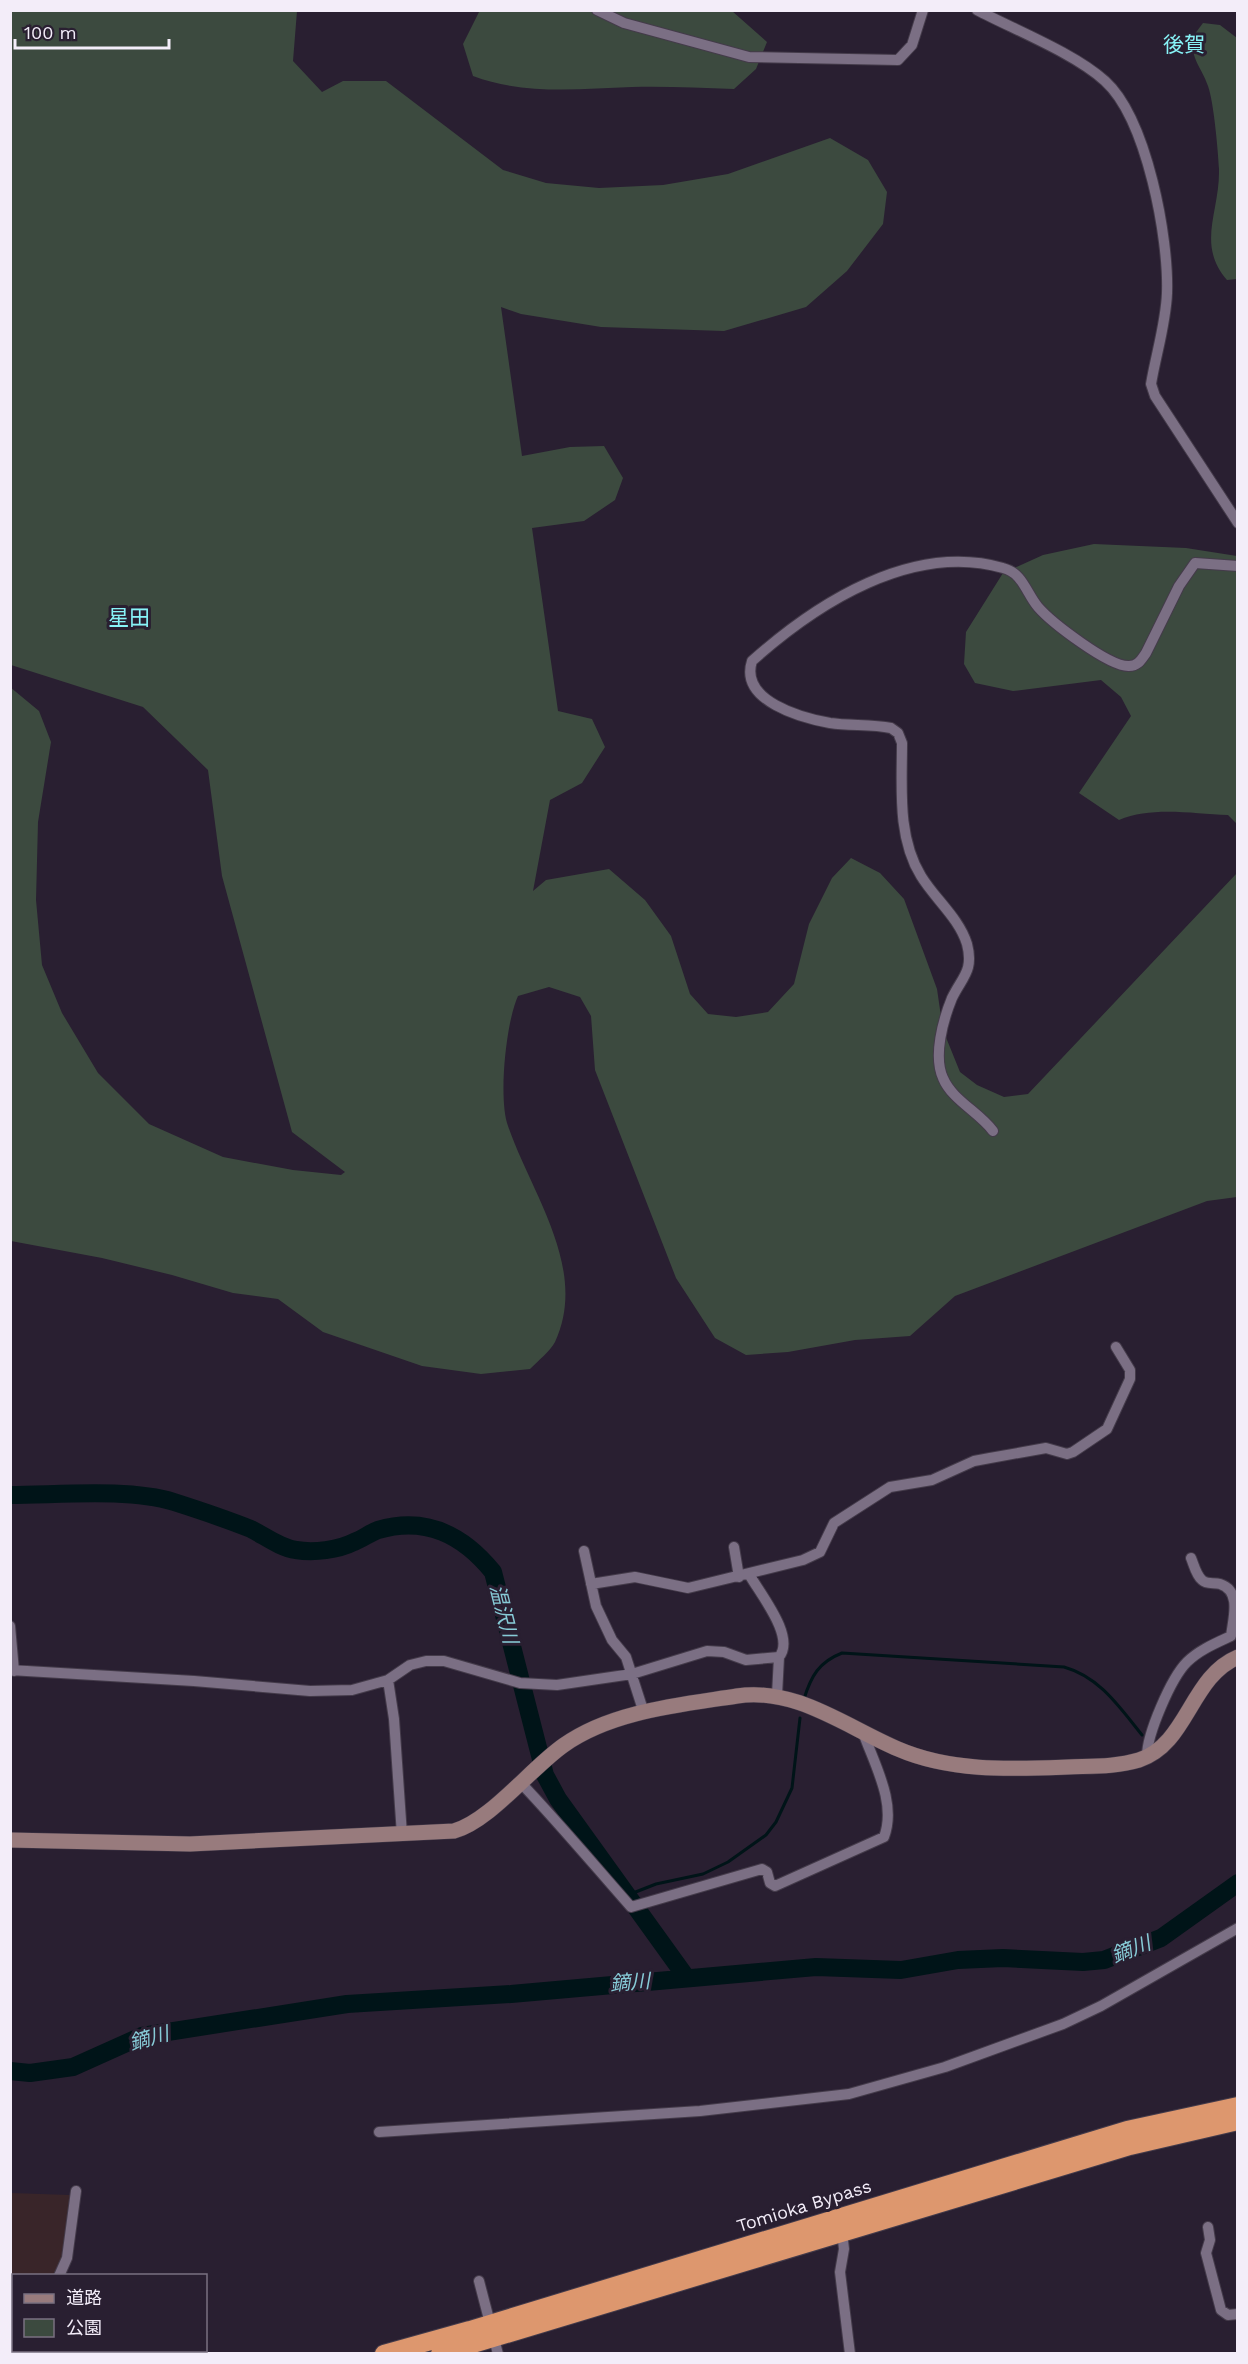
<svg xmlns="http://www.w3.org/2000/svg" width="1248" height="2364" font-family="'Work Sans','Noto Sans JP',sans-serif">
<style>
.industrial{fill:#392529}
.green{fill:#3c4a3f}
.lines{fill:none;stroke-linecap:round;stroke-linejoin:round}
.stream{stroke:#001418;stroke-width:3}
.river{stroke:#001418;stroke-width:18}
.street-casing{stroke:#443b4a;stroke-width:12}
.secondary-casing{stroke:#443b4a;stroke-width:16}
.highway-casing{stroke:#443b4a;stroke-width:20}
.street{stroke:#7b6f84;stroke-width:10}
.secondary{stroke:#987b7d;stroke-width:15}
.highway{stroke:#dd976e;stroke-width:18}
.labels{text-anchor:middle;stroke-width:6;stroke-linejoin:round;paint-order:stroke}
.street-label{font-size:18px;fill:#f3edf9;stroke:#291f31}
.water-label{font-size:20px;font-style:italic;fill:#87cbd7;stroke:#291f31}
.quarter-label{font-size:21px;fill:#88f4f8;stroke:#291f31}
</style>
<rect width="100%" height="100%" fill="#291f31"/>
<path class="industrial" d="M11,2193l59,2 -8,66 -8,14 -40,1 -1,12 -2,1z"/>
<path class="green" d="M504,10l228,1 35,31 -11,27 -22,20c-34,-1 -68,-3 -102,-2 -54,2 -108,8 -159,-11l-10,-32 16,-32z
M11,11h286l-4,50 29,31 21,-11h43l117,89 43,13 53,5 64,-3 65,-11 102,-36 38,22 19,32 -4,32 -36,47 -41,36 -82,24 -123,-4 -80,-13 -20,-7 21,149 48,-9 34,-1 19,32 -8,22 -31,21 -52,7 26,183 34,8 13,28 -23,36 -32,17 -17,91 13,-11 63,-11 36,31 26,36 19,58 18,20 28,3 32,-5 26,-28 15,-60 23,-46 19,-20 29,15 24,26 33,90 6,41 17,42 17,13 27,12 24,-3 209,-221v324l-30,4 -252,95 -45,40 -55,4 -67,12 -42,3 -31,-17 -39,-60 -81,-208 -4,-54 -11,-19 -31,-10 -31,9c-12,26 -20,103 -10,130 23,67 81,143 47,216 -5,9 -17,19 -25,27l-49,5 -59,-8 -99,-34 -45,-33 -45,-6 -61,-18 -70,-17 -91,-17 -1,-554 29,24 12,31 -13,80 -2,78 6,65 20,48 36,60 51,51 74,33 70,13 48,5 4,-3 -53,-40 -70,-256 -14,-106 -65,-63 -132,-42z
M1203,23l17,2 17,13v241l-10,1c-31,-36 -7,-68 -8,-111 -1,-18 -5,-66 -11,-83 -7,-20 -14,-21 -17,-47z
M1094,544l92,4 51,8v268l-9,-9c-35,-1 -76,-9 -109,5l-40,-27 52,-77 -10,-19 -20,-17 -88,11 -38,-8 -11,-19 2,-32 37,-59 40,-18z"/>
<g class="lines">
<path class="stream" d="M804,1699c7,-23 15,-37 38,-46l222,14c36,10 56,41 78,68
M628,1895l28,-11 47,-10 25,-12 38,-27 10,-13 16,-34 8,-70"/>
<path class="river" d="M10,1495c48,0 119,-7 164,7 25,8 52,17 77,27 14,7 29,19 45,21 18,3 42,0 58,-8 8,-3 16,-9 24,-12 48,-14 85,5 115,42l52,203 13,24 128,178
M10,2071l20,2 43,-6 69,-31 205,-32 164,-10 305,-27 85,3 57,-10 45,-2 80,4 21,-2 57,-22 77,-55"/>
<g class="street-casing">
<path id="street" d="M597,10l27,13 125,34 149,3 14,-15 11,-35
M977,10c38,20 97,43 128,71 42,38 64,158 62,212 -1,30 -11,61 -16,91l4,12 83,127
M993,1131c-14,-19 -41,-31 -50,-53 -10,-22 0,-58 9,-80 10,-21 22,-27 15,-54 -8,-26 -32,-45 -46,-68 -24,-39 -19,-89 -19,-133l-4,-10 -7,-5c-20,-4 -41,-2 -61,-5 -28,-5 -91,-22 -78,-62 65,-58 160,-119 251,-93 20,5 23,25 35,39 13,15 71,60 91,59 9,0 12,-6 17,-13l33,-67 16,-23 43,3
M734,1547l5,30
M584,1551l12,55 16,34 14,17 18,56
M591,1584l44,-7 53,11 115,-28 17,-8 14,-29 56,-36 42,-7 42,-19 16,-3 56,-10 21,6 6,-2 34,-23 23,-50v-9l-14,-23
M10,1626l4,45
M10,1670l184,11 116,10 42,-1 36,-10 22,-15 16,-4h18l76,22 37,2 75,-11 75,-23 17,1 22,8 33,-3c17,-20 -19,-63 -30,-83
M388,1680l6,39 8,116
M777,1695l2,-38
M1147,1756c0,-22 24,-78 40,-94 12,-12 29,-19 44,-26 2,-17 11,-45 -11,-52 -6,-2 -13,1 -18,-4 -6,-5 -8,-15 -11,-22
M520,1782c39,41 74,83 111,125l131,-38 5,3 3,11 5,3 109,-49c13,-34 -10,-73 -21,-105
M379,2132l321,-21 149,-17 96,-27 118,-43 38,-18 137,-78
M1208,2227l2,13 -4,13 15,57 7,5 10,-1
M842,2232l2,17 -4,23 10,82
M59,2276l8,-18 9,-67
M479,2281l19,73
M10,2293h4"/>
</g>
<g class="secondary-casing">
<path id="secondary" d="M10,1840l180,4 264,-13c36,-10 77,-63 110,-86 48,-34 116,-40 173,-49 59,-9 109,31 161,53 53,23 113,20 170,18 23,-1 48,0 71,-7 49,-16 51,-83 99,-103"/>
</g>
<g class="highway-casing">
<path id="highway" d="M384,2354l86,-24 657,-200 111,-24
M440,2354l690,-208 108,-25"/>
</g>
<use href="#street" class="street"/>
<use href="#secondary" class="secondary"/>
<use href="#highway" class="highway"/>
</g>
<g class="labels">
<g class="street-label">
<text transform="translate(804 2206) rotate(-17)" y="6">Tomioka Bypass</text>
</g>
<g class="water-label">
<text transform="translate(504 1614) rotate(76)" y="7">温沢川</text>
<text transform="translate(1131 1949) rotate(-21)" y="7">鏑川</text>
<text transform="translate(630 1982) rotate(-4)" y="7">鏑川</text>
<text transform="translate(149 2038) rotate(-15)" y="7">鏑川</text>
</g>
<g class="quarter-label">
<text x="1184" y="52">後賀</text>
<text x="129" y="625">星田</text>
</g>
</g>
<rect width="1248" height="2364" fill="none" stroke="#f3edf9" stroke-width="24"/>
<rect x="12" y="2274" width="195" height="78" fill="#291f31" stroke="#7a7181" stroke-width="1.5"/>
<rect x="24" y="2294" width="30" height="9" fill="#987b7d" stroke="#7a7181" stroke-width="1.5"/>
<text x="66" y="2304" font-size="18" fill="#f3edf9">道路</text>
<rect x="24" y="2319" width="30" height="18" fill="#3c4a3f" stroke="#7a7181" stroke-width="1.5"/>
<text x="66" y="2334" font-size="18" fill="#f3edf9">公園</text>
<path d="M15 39v9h154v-9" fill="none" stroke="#f3edf9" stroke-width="3"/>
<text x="24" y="39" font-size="18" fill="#f3edf9" stroke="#291f31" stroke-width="4.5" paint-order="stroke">100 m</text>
</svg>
